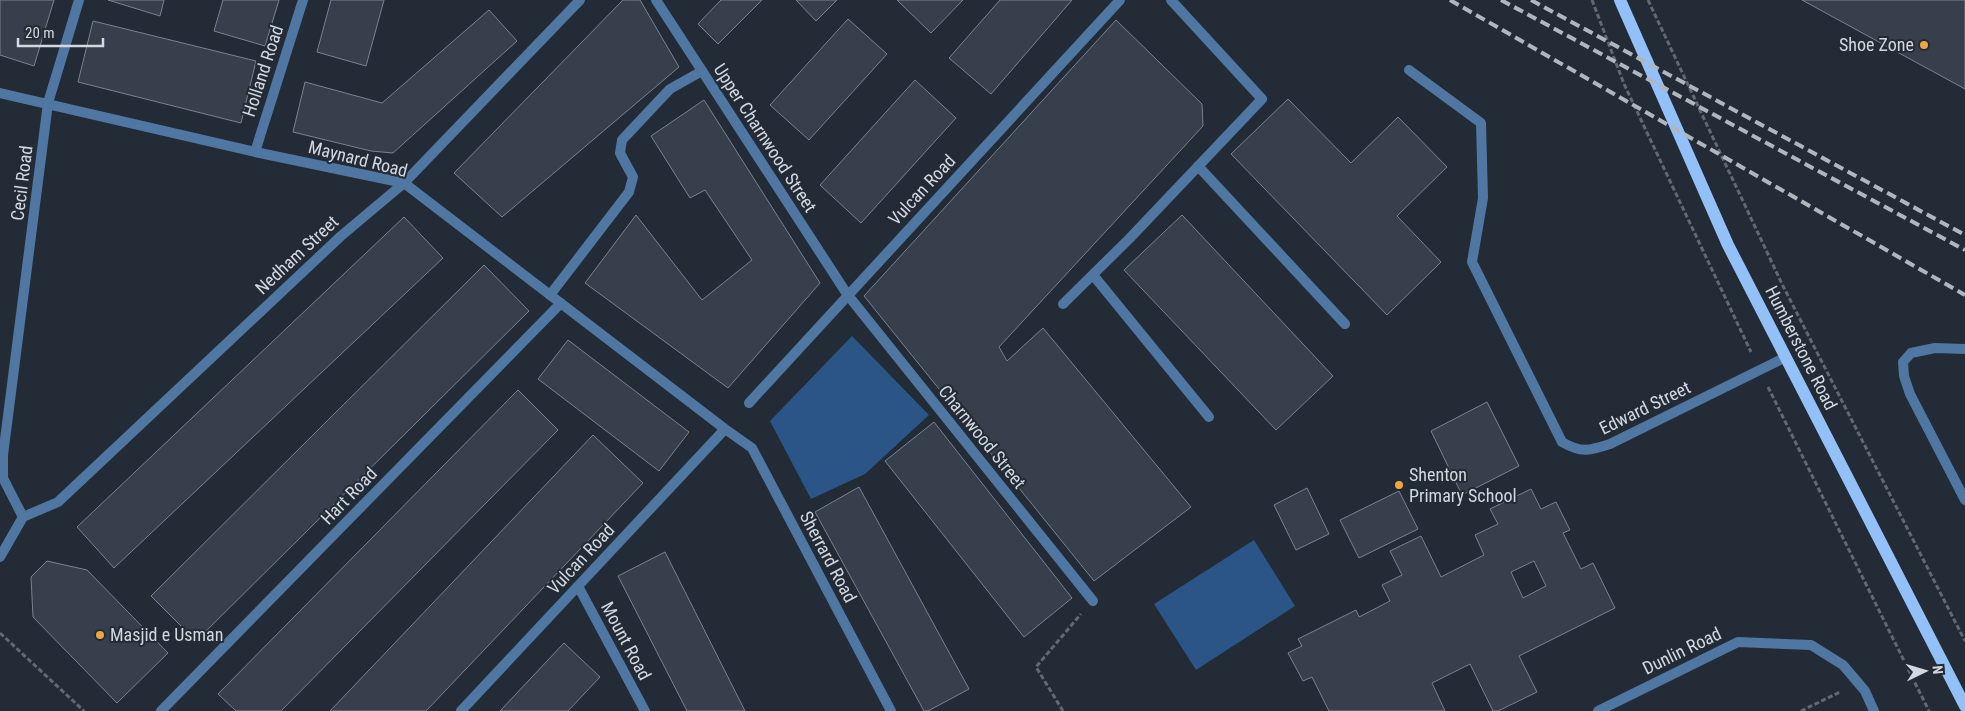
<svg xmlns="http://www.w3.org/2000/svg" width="1965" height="711" font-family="'Roboto Condensed',sans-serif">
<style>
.green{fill:#2a5586}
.building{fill:#363f4b;stroke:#798491;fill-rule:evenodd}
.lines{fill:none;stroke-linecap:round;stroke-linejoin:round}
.path{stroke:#616972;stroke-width:3;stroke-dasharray:5 2.5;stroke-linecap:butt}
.service{stroke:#5076a2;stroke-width:10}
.minor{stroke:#5076a2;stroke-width:10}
.primary{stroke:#92c0f7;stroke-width:12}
.rail{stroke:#b0b6be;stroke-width:4;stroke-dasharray:10 5;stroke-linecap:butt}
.poi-dot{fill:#eea73c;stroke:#222b36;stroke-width:2}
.labels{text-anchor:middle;stroke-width:4;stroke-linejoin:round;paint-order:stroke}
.poi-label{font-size:18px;fill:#d3d9e0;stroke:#222b36;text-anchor:start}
.street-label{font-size:18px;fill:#d3d9e0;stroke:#222b36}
</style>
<rect width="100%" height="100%" fill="#222b36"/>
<path class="green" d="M852,336l77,79 -64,59 -54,25 -41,-78z
M1254,540l41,66 -99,64 -42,-66z"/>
<path class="building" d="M0,0h54l-20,66 -34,-11z
M108,0h56l-4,16z
M223,0h56l-14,46 -51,-15z
M331,0h53l-18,66 -49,-14z
M623,0h17l39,67 -177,150 -48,-44z
M721,0h41l-44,44 -20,-20z
M796,0h41l-21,21z
M897,0h66l-32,33z
M1000,0h72l-81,94 -42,-36z
M1802,0h163v89z
M489,10l28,31 -124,112 -22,-2 -78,-19 12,-50 77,21z
M848,19l39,35 -78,86 -39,-35z
M1116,20l86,84 1,22 -204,221 8,14 36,-33 148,179 -97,74 -230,-285z
M93,21l163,40 -15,62 -163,-41z
M915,80l41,38 -95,105 -41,-38z
M1288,99l63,64 47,-46 49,50 -50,49 44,46 -54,53 -156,-161z
M704,100l116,183 -92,105 -143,-105 51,-68 66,85 50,-40 -47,-70 -15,8 -39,-62z
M1182,215l151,161 -57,54 -152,-160z
M404,217l39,41 -329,310 -37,-41z
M484,265l45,46 -333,330 -45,-45z
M568,340l121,92 -30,39 -121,-92z
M518,390l40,40 -277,281h-45l-18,-17z
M1487,402l32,64 -57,29 -31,-64z
M934,422l138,176 -48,39 -139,-176z
M593,435l50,48 -217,228h-96z
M859,487l110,202 -41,22h-4l-109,-199z
M1307,488l22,46 -33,16 -22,-45z
M1531,489l10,20 15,-7 14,28 -7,3 18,36 12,-6 22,45 -96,48 18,36 -39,19h-5l-23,-47 -38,19 13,28h-116l-17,-34 -9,4 -15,-28 14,-7 -4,-7 58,-29 3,7 31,-16 -8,-16 20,-10 -12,-24 31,-15 20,41 43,-22 -9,-20 23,-11 -8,-15zM1534,561l12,25 -23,12 -12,-26z
M1399,491l19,38 -59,29 -19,-38z
M665,552l80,159h-58l-69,-135z
M47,561l40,9 81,83 -51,50 -84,-86 -2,-40z
M564,643l36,34 -32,34h-68z"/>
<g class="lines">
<path class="path" d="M1592,0l32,84 127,268
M1648,0l135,286 182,355
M1768,387l161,324
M0,633l84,78
M1063,711l-27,-44 45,-53
M1801,711l39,-19"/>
<path class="service" d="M1409,70l72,53 2,75 -11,64 90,180c19,11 27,9 48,2l176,-87
M1198,166l147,158
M1093,275l116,142
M550,295l79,-103 4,-15 -13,-24 2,-13 48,-51 32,-18
M1063,304l66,-65 133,-140 -91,-99
M1965,349l-30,-1 -24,5 -8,9 1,14 6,18 55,106"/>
<path class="minor" d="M656,0l191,294 246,307
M0,93l255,59 149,31 321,246 27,19 139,263
M255,152l48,-152
M749,403l371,-403
M23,517l35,-15 283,-266 63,-53 176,-183
M23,517l-20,-39v-23l45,-352 31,-103
M0,557l23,-40
M578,586l67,125
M161,711l400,-408
M461,711l264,-282
M1598,711l140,-69 73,3 32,20 22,26 9,20"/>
<path class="primary" d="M1620,0l108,245 237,461"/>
<path class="rail" d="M1450,0l515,295
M1501,0l464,250
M1531,0l434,235"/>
</g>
<g class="poi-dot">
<circle cx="1924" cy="45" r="5"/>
<circle cx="1399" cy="485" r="5"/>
<circle cx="100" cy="635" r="5"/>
</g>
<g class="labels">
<g class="poi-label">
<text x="1914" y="51" text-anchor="end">Shoe Zone</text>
<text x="1409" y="481">Shenton<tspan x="1409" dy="21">Primary School</tspan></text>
<text x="110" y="641">Masjid e Usman</text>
</g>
<g class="street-label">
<text transform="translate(263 71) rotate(-72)" y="6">Holland Road</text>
<text transform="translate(765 138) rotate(57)" y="6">Upper Charnwood Street</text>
<text transform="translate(358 159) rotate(14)" y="6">Maynard Road</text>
<text transform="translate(22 183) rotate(-83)" y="6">Cecil Road</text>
<text transform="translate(922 190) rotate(-47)" y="6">Vulcan Road</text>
<text transform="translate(297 255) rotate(-43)" y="6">Nedham Street</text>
<text transform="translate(1801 348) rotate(63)" y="6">Humberstone Road</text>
<text transform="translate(1645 408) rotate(-26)" y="6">Edward Street</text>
<text transform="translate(982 437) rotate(51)" y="6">Charnwood Street</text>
<text transform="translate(349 496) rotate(-46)" y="6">Hart Road</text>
<text transform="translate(828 557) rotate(62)" y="6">Sherrard Road</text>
<text transform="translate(581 559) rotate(-47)" y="6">Vulcan Road</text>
<text transform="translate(626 641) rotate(62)" y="6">Mount Road</text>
<text transform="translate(1682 651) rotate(-26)" y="6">Dunlin Road</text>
</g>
</g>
<g transform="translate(1925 671) rotate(85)" stroke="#222b36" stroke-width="4" paint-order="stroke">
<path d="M0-4L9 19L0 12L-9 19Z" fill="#d3d9e0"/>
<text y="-8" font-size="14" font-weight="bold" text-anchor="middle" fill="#d3d9e0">N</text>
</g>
<path d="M18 38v8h85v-8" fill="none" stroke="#d3d9e0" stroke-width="2.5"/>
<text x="25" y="38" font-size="15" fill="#d3d9e0" stroke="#222b36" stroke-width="4" paint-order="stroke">20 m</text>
</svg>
